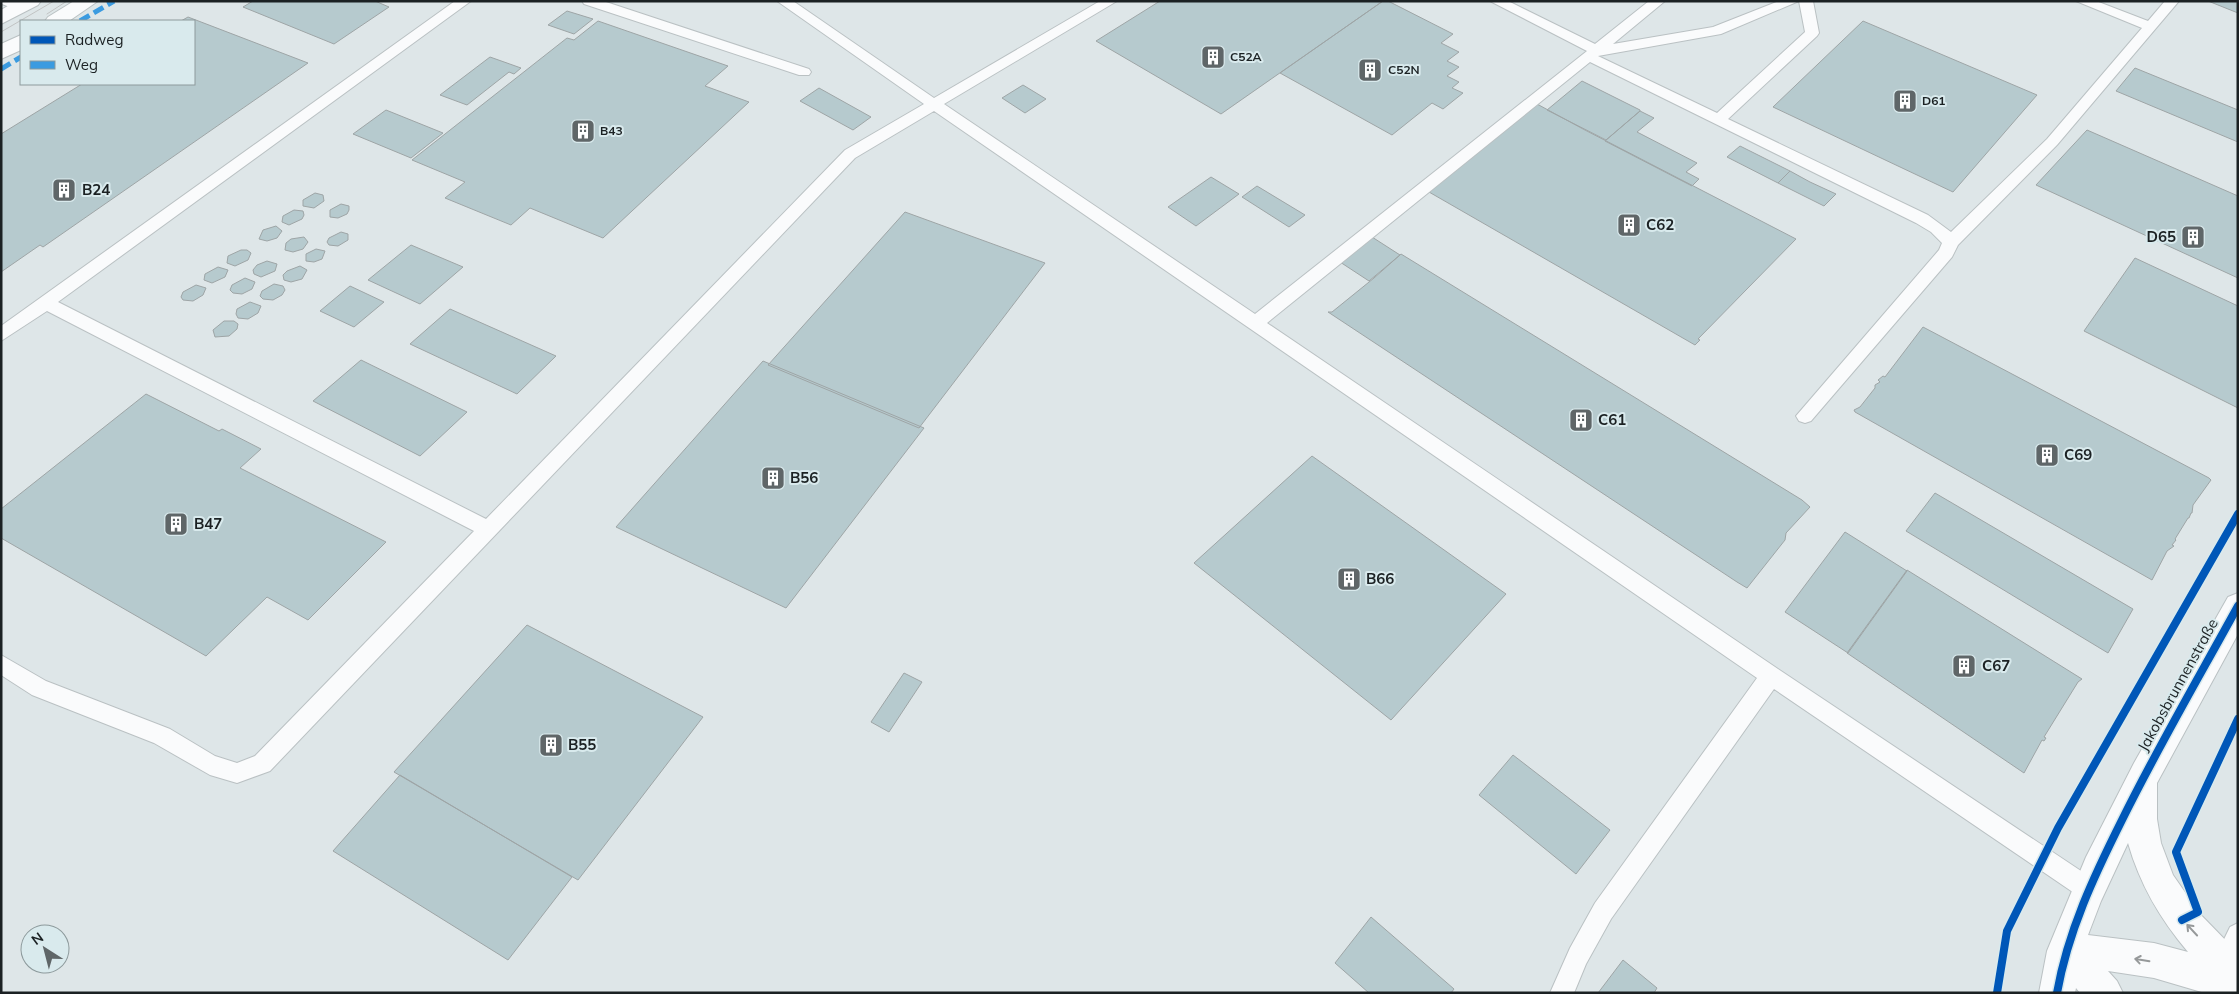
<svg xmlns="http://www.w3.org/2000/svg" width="2239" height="994" font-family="Mulish,sans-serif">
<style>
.building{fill:#b6cace;stroke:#9ea5a6}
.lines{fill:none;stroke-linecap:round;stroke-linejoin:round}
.lane-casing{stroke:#bac1c3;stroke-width:2}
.street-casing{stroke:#bac1c3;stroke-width:2}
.primary-casing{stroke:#bac1c3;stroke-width:2}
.lane{fill:#fafbfc;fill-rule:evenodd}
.street{fill:#fafbfc;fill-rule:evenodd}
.primary{fill:#fafbfc;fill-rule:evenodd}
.tram{stroke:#c1c3c3;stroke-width:1}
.quiet{stroke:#3b9be0;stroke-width:5;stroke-dasharray:11 5;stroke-linecap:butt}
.cycleway-casing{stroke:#d9eaed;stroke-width:11}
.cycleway{stroke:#0057b8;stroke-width:8}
.oneway{stroke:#96999a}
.labels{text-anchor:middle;stroke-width:4;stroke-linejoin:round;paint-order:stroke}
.far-poi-label{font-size:12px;font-weight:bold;fill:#1b2123;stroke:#d9eaed;text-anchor:start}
.poi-label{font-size:15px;font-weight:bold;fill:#1b2123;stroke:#d9eaed;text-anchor:start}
.street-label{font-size:15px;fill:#1b2123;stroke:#d9eaed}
</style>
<rect width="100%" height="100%" fill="#dee6e8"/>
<path class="building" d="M253,1h122l14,6 -55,37 -91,-37z
M1160,1h223l-162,113 -125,-73z
M1383,1h5l65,33 -12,9 18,9 -12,9 12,6 -12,9 12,6 -7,6 11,5 -20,16 -11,-6 -40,32 -112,-62z
M2208,1h30v12z
M567,11l26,8 -19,15 -26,-9z
M188,17l120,46 -265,184 -3,-2 -39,27v-138l81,-50h112v-63h-13z
M598,21l130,45 -23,20 44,16 -146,136 -73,-30 -19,17 -66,-27 20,-16 -53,-22 155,-122 7,2z
M1863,21l174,74 -84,97 -180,-85z
M490,57l31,11 -7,6 -5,-2 -42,33 -27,-10z
M2135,68l103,42v32l-122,-51z
M1582,81l58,29v1l-34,29 -59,-30z
M1023,85l23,14 -21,14 -23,-15z
M819,88l52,29 -18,13 -53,-29z
M1537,104l46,25 213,110 -98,100 2,1 -5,5 -266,-153z
M386,110l57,23 -32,25 -58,-24z
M1640,111l14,7 -17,14 60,31 -11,9 13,7 -7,7 -87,-45z
M2087,130l151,66v82l-202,-93z
M1740,146l50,25 -12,12 -51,-26z
M1790,171l20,11 26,12 -12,12 -46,-23z
M1211,177l28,17 -43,32 -28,-19z
M1257,186l48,29 -16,12 -47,-30z
M315,193l8,2 1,6 -10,7 -11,-2v-6z
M341,204l8,2v4l-2,4 -9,4 -8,-1v-7z
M294,210l9,1 1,4 -2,4 -13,6 -7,-3 1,-6z
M905,212l140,51 -126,165 -151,-63z
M276,226l6,5 -5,7 -10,3 -8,-2 4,-9z
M341,232l7,2v6l-10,6 -9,-1 -2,-3 2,-4z
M304,237l4,5 -5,7 -10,3 -8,-2 1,-7 5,-4z
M1372,237l28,18 -31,26 -29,-19z
M411,245l52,22 -43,37 -52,-24z
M316,249l9,2 -3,8 -8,3 -8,-1v-7z
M241,250h6l4,3 -3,7 -13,6 -8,-3 1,-7z
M1401,254l401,246 8,7 -24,26 -1,7 -38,48 -10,-6 -409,-270h4l42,-34z
M2135,258l103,48v102l-154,-77z
M267,261l10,3 -2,7 -14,6 -7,-3 -1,-4 4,-5z
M300,266l7,4 -5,9 -11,3 -7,-2 -1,-5 4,-4z
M218,267l10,3 -3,7 -13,6 -8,-3 1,-6z
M245,278l10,4 -3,7 -10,5 -9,-1 -3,-3 2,-5z
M274,284l9,2 2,4 -3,5 -9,5 -10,-1 -3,-3 2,-5z
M196,285l10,3 -3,7 -10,6 -10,-1 -2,-3 2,-5z
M350,286l34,16 -30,25 -34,-16z
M250,302l11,4 -3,7 -10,6 -10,-1 -2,-4 1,-5z
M450,309l106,47 -39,38 -107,-50z
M224,321h10l4,3 -1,5 -8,7 -14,1 -2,-7z
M1923,327l286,151 2,2 -18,25 -1,8h-1l-2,5h-1l-13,21 1,1 -4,5 2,1 -7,5 -15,29 -297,-168 -1,-2 6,-3 15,-19v-3l5,-3 -2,-2 5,-4 2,1z
M361,360l106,52 -47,44 -107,-55z
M763,361l161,67 -138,180 -170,-81z
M146,394l73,37 3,-2 39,20 -21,19 146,74 -78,78 -41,-23 -61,59 -205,-118v-29z
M1312,456l194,138 -115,126 -197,-157z
M1935,493l198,116 -25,44 -202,-122z
M1845,532l62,39 -59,82 -63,-41z
M1907,570l175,109 -4,3 -34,55 2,1 -2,3 -2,-1 -18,33 -177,-120z
M527,625l176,92 -125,163 -184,-108z
M904,673l18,9 -33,50 -18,-10z
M1513,755l97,75 -34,44 -97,-79z
M400,775l172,102 -64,83 -175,-109z
M1371,917l83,72 -3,4h-82l-34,-30z
M1623,960l34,28 -3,5h-56z"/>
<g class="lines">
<g class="lane-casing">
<path id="lane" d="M1,1h17l9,6 -7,4 -18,-7z
M455,1h16l-413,301 428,217 359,-369 79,-46 -147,-103h16l141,97 166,-97h17l-173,103 311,210 332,-263 -97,-50h18l87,43 54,-43h16l-52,43 100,-17 66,-26h20l-78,33 -123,22 119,57 88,-81 -6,-31h14l6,32 -2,3 -89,83 200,96 23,17 96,-93 95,-111 -66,-27h20l52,20 17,-20h14l-122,144 -99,100 -6,12 -141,164 -6,2 -6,-2 -3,-5 143,-166 3,-7 -11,-11 -15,-9 -326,-161 -323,261 511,346 318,212 3,8 -3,8 -8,3 -8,-3 -306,-208 -163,230 -25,45 -12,29h-24l20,-45 25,-45 162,-225 -823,-567 -79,47 -585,613 -33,12 -27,-8 -56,-32 -122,-48 -31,-20v-20l45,26 124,48 45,27 22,7 18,-7 219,-225 -427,-220 -46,30v-15z
M582,1h21l206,68 2,3 -2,3h-10l-215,-71z
M2238,923v38l-6,11 -8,4 -8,-4 -4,-8 18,-37z"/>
</g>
<g class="street-casing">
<path id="street" d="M2238,593v41l-81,149v36l4,24 12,32 27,39 38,39v40h-33l-51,-15 -46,-7 9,10 6,12h-43l-4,-5 -1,5h-36l8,-42 39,-94 48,-94 94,-166zM2128,843c12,42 32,76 60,109l-34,-9 -66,-8 13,-34z"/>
</g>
<g class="primary-casing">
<path id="primary" d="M16,1h25l-3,4 -37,19v-14z
M74,1h24l-29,20h-24l3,-4z
M21,35v15l-20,9v-15z"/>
</g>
<use href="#lane" class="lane"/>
<use href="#street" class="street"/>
<use href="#primary" class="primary"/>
<path class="tram" d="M47,14l20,-13
M1,32l53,-31"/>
<path class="quiet" d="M80,21l34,-20
M1,69l20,-12"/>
<g class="cycleway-casing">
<path id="cycleway" d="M2182,920l16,-8 -22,-60 62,-133
M1997,993l10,-62 51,-103 180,-314
M2057,993c11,-62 37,-117 65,-173 36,-73 77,-143 116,-214"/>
</g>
<use href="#cycleway" class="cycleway"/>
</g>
<defs><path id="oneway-shaft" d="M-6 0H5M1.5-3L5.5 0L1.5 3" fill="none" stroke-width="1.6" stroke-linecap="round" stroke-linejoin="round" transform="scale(1.25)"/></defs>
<g class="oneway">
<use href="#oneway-shaft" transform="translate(2192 930) rotate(-133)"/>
<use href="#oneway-shaft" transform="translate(2142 960) rotate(-171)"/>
</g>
<defs>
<g id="building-square" transform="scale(1.25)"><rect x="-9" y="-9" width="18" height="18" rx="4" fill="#5f6668" stroke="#d9eaed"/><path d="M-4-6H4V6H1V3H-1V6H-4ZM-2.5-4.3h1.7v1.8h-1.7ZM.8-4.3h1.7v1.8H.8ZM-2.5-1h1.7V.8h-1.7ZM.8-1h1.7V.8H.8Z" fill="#fff"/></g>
</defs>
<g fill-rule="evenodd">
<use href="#building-square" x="1213" y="57"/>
<use href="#building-square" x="1370" y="70"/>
<use href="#building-square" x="1905" y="101"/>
<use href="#building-square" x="583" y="131"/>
<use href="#building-square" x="64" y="190"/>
<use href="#building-square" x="1629" y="225"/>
<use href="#building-square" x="2193" y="237"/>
<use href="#building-square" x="1581" y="420"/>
<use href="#building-square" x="2047" y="455"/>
<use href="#building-square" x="773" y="478"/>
<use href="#building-square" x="176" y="524"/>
<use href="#building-square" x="1349" y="579"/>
<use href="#building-square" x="1964" y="666"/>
<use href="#building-square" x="551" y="745"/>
</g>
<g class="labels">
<g class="far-poi-label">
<text x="1230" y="61">C52A</text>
<text x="1388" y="74">C52N</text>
<text x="1922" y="105">D61</text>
<text x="600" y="135">B43</text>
</g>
<g class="poi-label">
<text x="82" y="195">B24</text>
<text x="1646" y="230">C62</text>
<text x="2176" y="242" text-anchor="end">D65</text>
<text x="1598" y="425">C61</text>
<text x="2064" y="460">C69</text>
<text x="790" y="483">B56</text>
<text x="194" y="529">B47</text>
<text x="1366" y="584">B66</text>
<text x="1982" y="671">C67</text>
<text x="568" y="750">B55</text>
</g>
<g class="street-label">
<text transform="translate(2178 685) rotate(-61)" y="5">Jakobsbrunnenstraße</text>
</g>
</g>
<rect width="2239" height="994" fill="none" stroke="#1b2123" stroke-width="5"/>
<rect x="20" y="20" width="175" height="65" fill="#d9eaed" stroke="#8d9a9c"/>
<rect x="30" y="36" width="25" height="8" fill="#0057b8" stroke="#8d9a9c"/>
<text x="65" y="45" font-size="15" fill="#1b2123">Radweg</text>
<rect x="30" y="61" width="25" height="8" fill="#3b9be0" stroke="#8d9a9c"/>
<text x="65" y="70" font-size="15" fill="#1b2123">Weg</text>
<g transform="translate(45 949) rotate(324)"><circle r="24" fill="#d9eaed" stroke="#8d9a9c"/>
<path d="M0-4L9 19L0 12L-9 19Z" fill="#5f6668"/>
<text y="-8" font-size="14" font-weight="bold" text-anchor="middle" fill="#1b2123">N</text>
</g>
</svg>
